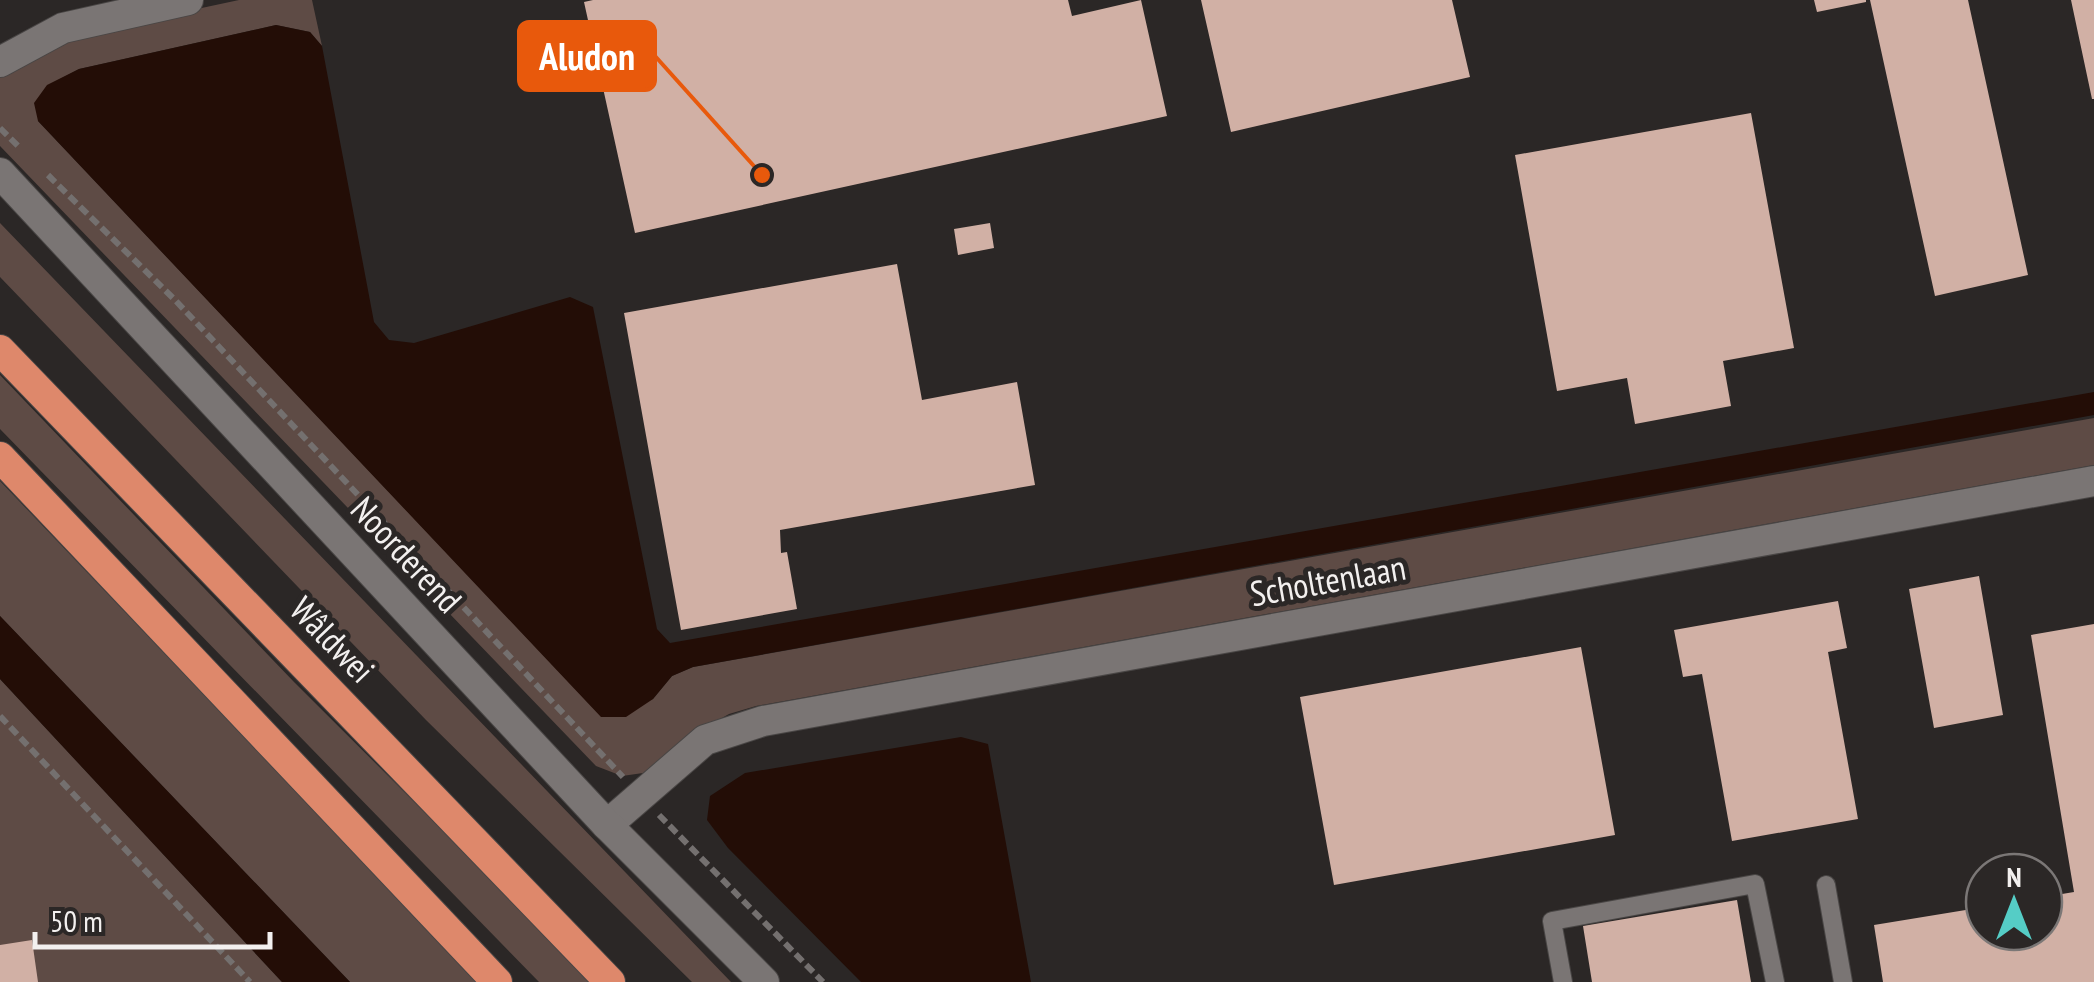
<svg xmlns="http://www.w3.org/2000/svg" width="2094" height="982" font-family="'PT Sans Narrow',sans-serif">
<style>
.green{fill:#5e4b45}
.water{fill:#230d06}
.building{fill:#d1b0a5}
.lines{fill:none;stroke-linecap:round;stroke-linejoin:round}
.lane-casing{stroke:#494645;stroke-width:20}
.street-casing{stroke:#494645;stroke-width:32}
.secondary-casing{stroke:#494645;stroke-width:32}
.highway-casing{stroke:#494645;stroke-width:32}
.path{stroke:#74706f;stroke-width:6;stroke-dasharray:10 5;stroke-linecap:butt}
.lane{stroke:#7a7574;stroke-width:18}
.street{stroke:#7a7574;stroke-width:30}
.secondary{stroke:#7a7574;stroke-width:30}
.highway{stroke:#de886b;stroke-width:30}
.labels{text-anchor:middle;stroke-width:10;stroke-linejoin:round;paint-order:stroke}
.street-label{font-size:35px;fill:#f3f0ef;stroke:#2b2726}
.leader{fill:none;stroke:#e8590c;stroke-width:4}
.callout-dot{fill:#e8590c;stroke:#2b2726;stroke-width:4}
.callout{fill:#e8590c;stroke:#e8590c;stroke-width:4}
.callout-label{font-size:38px;text-anchor:middle;font-weight:bold;fill:#fff}
</style>
<rect width="100%" height="100%" fill="#2b2726"/>
<path class="green" d="M239,0h73l10,46 -12,-14 -34,-7 -197,44 -32,17 -9,35 564,596 51,-18 19,-23 21,-9 1401,-249v47l-1338,241 -27,8 -41,23 -45,36 -21,3 -26,-10 -596,-620v-76l80,-36z
M0,223l731,759h-39l-266,-262 -426,-443z
M0,375l294,307 301,300h-56l-539,-553z
M0,481l478,501h-128l-350,-366z
M0,679l282,303h-282z"/>
<path class="water" d="M276,25l34,7 12,14 52,276 15,18 25,3 156,-46 23,10 64,322 13,14 1424,-251v23l-1401,252 -21,9 -19,23 -27,18h-25l-563,-596 -4,-18 13,-18 32,-16z
M0,616l350,366h-68l-282,-303z
M961,737l27,7 43,238h-170l-133,-134 -21,-28 3,-24 35,-23z"/>
<path class="building" d="M593,0h475l4,16 69,-16 26,116 -532,117 -51,-231z
M1201,0h251l18,77 -239,55z
M1814,0h52v2l-49,10z
M1870,0h98l60,275 -93,21z
M2071,0h23v99h-2z
M1751,113l43,235 -71,13 8,45 -96,18 -8,-46 -70,13 -42,-236z
M990,223l4,25 -36,7 -4,-26z
M897,264l25,136 95,-18 18,103 -255,45 1,23 6,-1 10,57 -116,21 -57,-317z
M1979,576l24,139 -69,13 -25,-139z
M1838,601l9,47 -19,4 30,167 -126,22 -30,-167 -19,3 -9,-47z
M2094,624v358h-211l-9,-57 110,-18v25h60v-35l30,-5 -43,-257z
M1581,647l34,188 -281,50 -34,-188z
M1737,900l14,82h-159l-9,-56z
M32,940l6,42h-38v-37z"/>
<g class="lines">
<g class="lane-casing">
<path id="lane" d="M1826,885l17,97
M1563,982l-11,-61 203,-37 20,98"/>
</g>
<g class="street-casing">
<path id="street" d="M0,62l63,-34 125,-28
M607,825l98,-85 58,-19 1331,-240"/>
</g>
<g class="secondary-casing">
<path id="secondary" d="M0,173l607,652 157,157"/>
</g>
<g class="highway-casing">
<path id="highway" d="M0,350l610,632
M0,457l497,525"/>
</g>
<path class="path" d="M0,128l21,21
M48,175l127,125 448,477
M0,716l250,266
M659,815l164,167"/>
<use href="#lane" class="lane"/>
<use href="#street" class="street"/>
<use href="#secondary" class="secondary"/>
<use href="#highway" class="highway"/>
</g>
<g class="labels">
<g class="street-label">
<text transform="translate(406 555) rotate(47)" y="12">Noorderend</text>
<text transform="translate(1328 581) rotate(-10)" y="12">Scholtenlaan</text>
<text transform="translate(332 640) rotate(46)" y="12">Wâldwei</text>
</g>
</g>
<path class="leader" d="M762 175L655 56"/>
<circle class="callout-dot" cx="762" cy="175" r="10"/>
<rect class="callout" x="519" y="22" width="136" height="68" rx="10"/>
<g class="callout-label">
<text x="587" y="70">Aludon</text>
</g>
<g transform="translate(2014 902)"><circle r="48" fill="#2b2726" stroke="#7b7776" stroke-width="2.5"/>
<path d="M0-8L18 38L0 25L-18 38Z" fill="#55cdc6"/>
<text y="-15" font-size="28" font-weight="bold" text-anchor="middle" fill="#f3f0ef">N</text>
</g>
<path d="M35 932v15h235v-15" fill="none" stroke="#f3f0ef" stroke-width="5"/>
<text x="50" y="932" font-size="30" fill="#f3f0ef" stroke="#2b2726" stroke-width="8" paint-order="stroke">50 m</text>
</svg>
